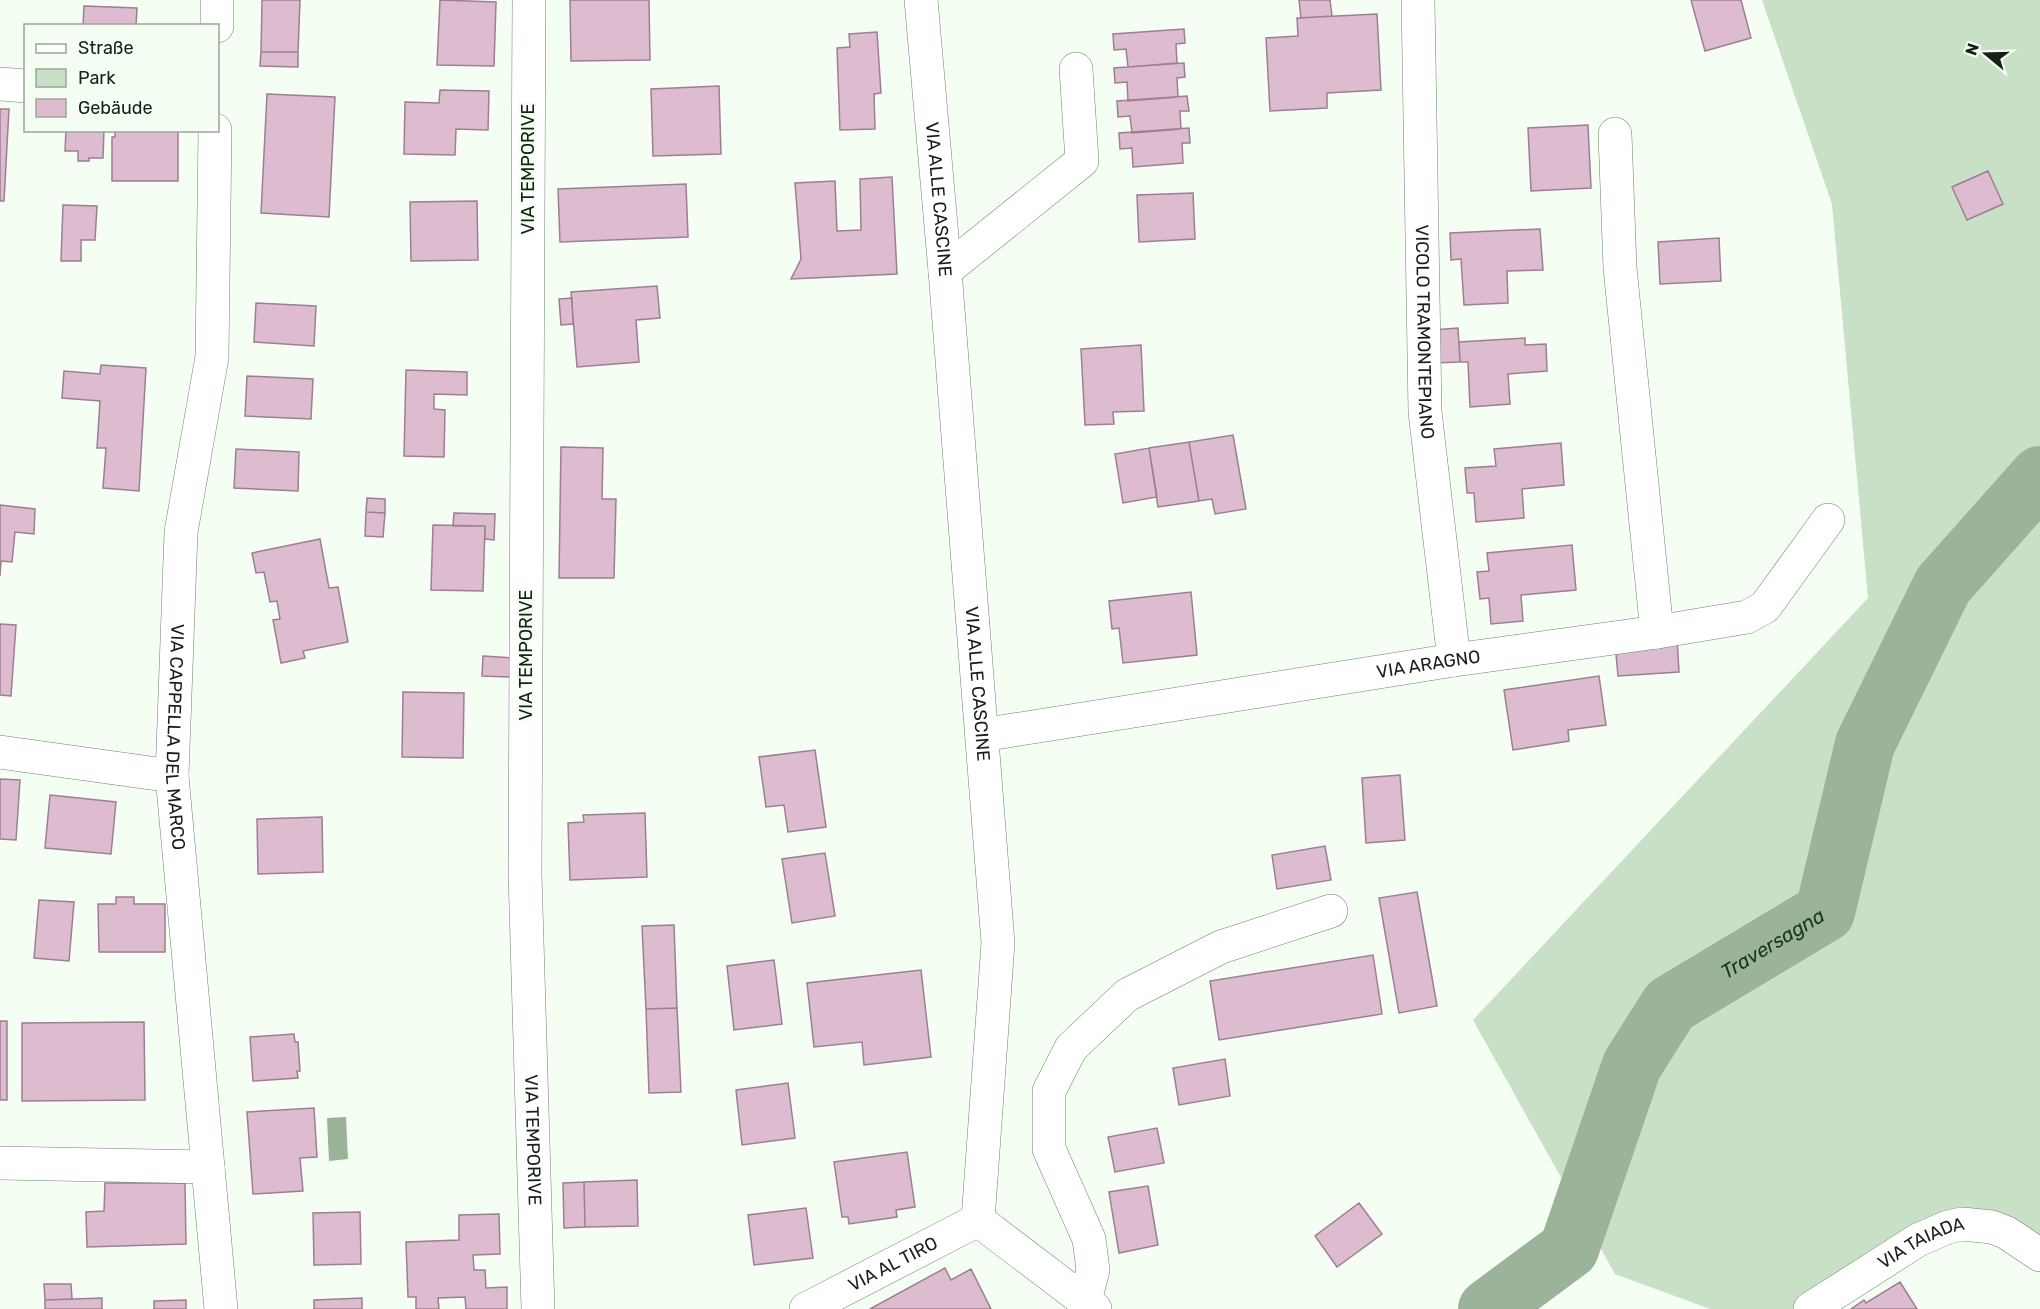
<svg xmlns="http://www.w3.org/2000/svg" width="2040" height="1309" font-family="Rubik,sans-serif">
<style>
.green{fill:#c7e0c6}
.water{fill:#9ab399}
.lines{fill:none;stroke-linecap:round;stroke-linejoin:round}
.river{stroke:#9ab399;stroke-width:60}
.building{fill:#debccf;stroke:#9e7e91;stroke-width:1.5}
.minor-casing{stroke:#6d856c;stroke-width:34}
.minor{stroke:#fff;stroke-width:33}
.labels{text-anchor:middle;stroke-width:4.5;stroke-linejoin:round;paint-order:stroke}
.street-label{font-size:18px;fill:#162016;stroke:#f4fef3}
.water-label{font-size:20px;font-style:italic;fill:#133915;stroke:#f4fef3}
</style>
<rect width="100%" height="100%" fill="#f4fef3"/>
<path class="green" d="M1762,0h278v1255l-63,-31 -167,85h-100l-95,-35 -142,-254 395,-422 -36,-394z"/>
<path class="water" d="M346,1117l2,42 -19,2 -2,-43z"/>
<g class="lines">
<path class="river" id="s1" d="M1488,1309l81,-60 63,-184 38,-60 155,-93 40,-168 78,-159 97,-109"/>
</g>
<path class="building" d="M262,0h38l-2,52h-37z
M440,0l56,2 -2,64 -57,-1z
M570,0h79l1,60 -79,1z
M1299,0h31l2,16 -31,2z
M1691,0h50l10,38 -46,13z
M84,6l53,2 -1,18h-53z
M1377,14l4,76 -54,3v15l-57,3 -4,-73 32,-2 -1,-18z
M1184,29l1,14 -9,1 1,19 -49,4 -2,-18 -12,1 -1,-16z
M877,32l4,61 -7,1 1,35 -35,1 -3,-82 13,-1 -1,-13z
M261,52h37v15l-38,-1z
M1184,63l1,14 -8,1 1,19 -50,4 -1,-19 -12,1 -1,-15z
M719,86l2,68 -68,2 -2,-67z
M440,90l49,1 -1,39 -32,-1 -1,26 -51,-1 1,-52 34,1z
M267,94l68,3 -6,120 -68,-4z
M1187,96l2,15h-9l1,18 -49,4 -2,-17 -12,1 -1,-16z
M0,109h9l-5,92h-4z
M1588,125l3,63 -60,3 -3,-63z
M1189,128l1,15h-8l1,20 -50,4 -1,-19 -12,1 -1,-16z
M66,130h38l-1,28h-14v3h-11v-10h-13z
M115,130h63v51h-66v-44h3z
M1988,171l15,33 -36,16 -15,-33z
M892,177l5,97 -106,5 10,-20 -6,-76 40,-2 2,50 24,-1 -1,-51z
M686,184l2,53 -128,5 -2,-53z
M1193,193l2,46 -56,3 -2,-47z
M477,201l1,59 -67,1 -1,-59z
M63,205l34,1 -2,34h-14v21h-20z
M1540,229l3,41 -36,1 1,32 -44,2 -3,-46 -10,1 -1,-27z
M1719,238l2,43 -61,3 -2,-42z
M657,286l3,32 -24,2 3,42 -62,5 -6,-75z
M572,298l1,26 -12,1 -2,-26z
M256,303l60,3 -2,40 -60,-4z
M1458,328l2,34 -26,1 -2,-33z
M1525,338v7l21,-1 1,27 -39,3 2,30 -40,3 -2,-45h-8l-1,-20z
M1141,345l3,66 -31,1 1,12 -29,1 -4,-76z
M101,365l45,3 -7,123 -36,-3 3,-40h-9l3,-47 -38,-3 2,-27 36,3z
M406,370l61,2v23l-33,-1v15l11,1 -1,47 -40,-1z
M247,376l66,3 -2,40 -66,-3z
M1233,435l13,74 -31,5 -3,-15 -13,2 -10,-59z
M1189,442l10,59 -41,6 -9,-59z
M1561,443l3,42 -42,4 2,29 -48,4 -2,-29h-7l-2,-25 31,-2 -2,-17z
M561,447l42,1 -1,51h14l-2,79h-55z
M1149,448l8,49 -34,6 -8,-49z
M236,449l63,3 -1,39 -64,-3z
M367,498l18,1v14l-19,-1z
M0,505l35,4 -1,25 -19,-2 -3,30 -11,-1 -1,15z
M366,512l19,1 -2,24 -18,-1z
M454,513l41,1 -1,26 -9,-1v-13h-32z
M433,525l52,1 -2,65 -52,-1z
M320,539l9,49 9,-1 10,55 -45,9 2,7 -24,5 -8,-43 7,-1 -3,-18 -7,1 -6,-30 -8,1 -4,-20z
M1572,545l4,45 -55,5 2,26 -32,3 -2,-26 -9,1 -3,-27 12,-1 -2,-18z
M1191,592l6,63 -74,8 -4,-35 -7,1 -3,-28z
M0,624l16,1 -5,71 -11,-1z
M1677,638l2,34 -61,4 -3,-33z
M483,656l31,2 -1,19 -31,-1z
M1599,676l7,49 -38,5 1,11 -56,9 -9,-60z
M403,692l61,1 -1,65 -61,-1z
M815,750l11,77 -38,5 -4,-27 -18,2 -7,-50z
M1400,775l5,65 -39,3 -4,-65z
M0,779l20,1 -4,60 -16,-1z
M50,795l66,7 -5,52 -66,-6z
M645,813l2,64 -77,3 -2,-57 16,-1 -1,-7z
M322,817l1,55 -65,2 -1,-55z
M1325,846l6,34 -54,9 -5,-34z
M825,853l10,63 -43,7 -10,-64z
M1417,892l20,114 -38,7 -20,-115z
M116,897h18v7h31v48h-66l-1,-48h18z
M39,900l35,2 -5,59 -35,-3z
M674,925l3,83 -31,1 -4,-83z
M1373,955l9,59 -163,26 -9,-59z
M774,960l8,64 -48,6 -7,-64z
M921,970l10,87 -67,8 -2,-23 -48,5 -7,-64z
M677,1008l4,84 -32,1 -3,-84z
M0,1021h7v79h-7z
M144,1022l1,78 -123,1v-78z
M294,1034l1,8h3l2,29h-3l1,7 -45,3 -3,-44z
M1225,1059l5,37 -51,9 -6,-37z
M788,1083l7,55 -53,7 -6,-55z
M314,1108l3,49 -17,1 3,33 -50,3 -6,-82z
M1157,1128l7,35 -49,9 -7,-35z
M907,1152l8,55 -19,3 1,7 -48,7 -1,-7h-6l-8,-55z
M637,1180l1,46 -53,1 -1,-45z
M584,1182l1,45 -21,1 -1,-45z
M105,1183h80l1,61 -99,3 -1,-35 18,-1z
M1148,1186l10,59 -39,8 -10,-61z
M1359,1203l23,31 -45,33 -22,-31z
M806,1208l7,50 -59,7 -6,-50z
M360,1212l1,52 -47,1 -1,-52z
M499,1214l1,40 -27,1 1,15h11l1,18 21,-1v22h-41l-1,-12 -27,1 1,11h-23v-12h-8l-2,-55 53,-2v-25z
M945,1268l6,12 20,-11 20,40h-121z
M1900,1282l17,27h-66l13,-9 2,3z
M44,1284h27l1,15 -27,1z
M102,1298v11h-57v-9z
M362,1298v11h-48v-9z
M186,1300v9h-32v-8z"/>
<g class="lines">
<g class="minor-casing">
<g id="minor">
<path id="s2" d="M529,0l-4,874 13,435"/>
<path id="s3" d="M921,0l24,271 53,672 -20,277"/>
<path id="s4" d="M1418,0l7,412 29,248"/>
<path d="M217,26v-26"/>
<path d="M0,84l26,2"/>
<path id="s5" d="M215,130l-3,227 -31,175 -9,244 49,533"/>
<path d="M1615,134l5,134 37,364"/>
<path d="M945,271l137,-110 -6,-92"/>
<path id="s6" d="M982,735l472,-75 203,-28 90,-15 18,-10 63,-87"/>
<path d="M0,752l172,24"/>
<path d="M0,1163l208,4"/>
<path d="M978,1220l117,89"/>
<path d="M1085,1301l8,-31 -4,-31 -40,-90v-58l22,-43 56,-53 94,-48 110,-36"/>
<path id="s7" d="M806,1309l172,-89"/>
<path id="s8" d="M1810,1309l108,-69 30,-13 14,-3 30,3 15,6 33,22"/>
</g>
</g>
<use href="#minor" class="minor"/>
</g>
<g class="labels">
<g class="street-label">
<text transform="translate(528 169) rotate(-90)" y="6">VIA TEMPORIVE</text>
<text dy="6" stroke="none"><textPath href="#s3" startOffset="200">VIA ALLE CASCINE</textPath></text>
<text dy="6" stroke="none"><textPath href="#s4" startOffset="332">VICOLO TRAMONTEPIANO</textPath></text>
<text transform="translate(526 655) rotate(-90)" y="6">VIA TEMPORIVE</text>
<text dy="6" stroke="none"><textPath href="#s6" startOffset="452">VIA ARAGNO</textPath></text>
<text dy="6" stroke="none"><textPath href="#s3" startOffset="686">VIA ALLE CASCINE</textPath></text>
<text dy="6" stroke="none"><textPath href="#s5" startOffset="610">VIA CAPPELLA DEL MARCO</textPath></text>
<text dy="6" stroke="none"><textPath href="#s2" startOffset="1140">VIA TEMPORIVE</textPath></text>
<text dy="6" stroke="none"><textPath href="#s8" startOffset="130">VIA TAIADA</textPath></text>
<text dy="6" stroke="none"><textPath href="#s7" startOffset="98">VIA AL TIRO</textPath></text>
</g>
<g class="water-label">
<text dy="7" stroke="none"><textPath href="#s1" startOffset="486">Traversagna</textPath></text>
</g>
</g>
<rect x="24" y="24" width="195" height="108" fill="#f4fef3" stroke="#9ba59b" stroke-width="1.5"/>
<rect x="36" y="44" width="30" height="9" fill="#ffffff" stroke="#9ba59b" stroke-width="1.5"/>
<text x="78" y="54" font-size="18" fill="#162016">Straße</text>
<rect x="36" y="69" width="30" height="18" fill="#c7e0c6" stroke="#9ba59b" stroke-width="1.5"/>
<text x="78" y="84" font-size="18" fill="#162016">Park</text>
<rect x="36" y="99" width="30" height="18" fill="#debccf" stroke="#9ba59b" stroke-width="1.5"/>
<text x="78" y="114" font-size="18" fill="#162016">Gebäude</text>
<g transform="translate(1986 54) rotate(289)" stroke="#f4fef3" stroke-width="4.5" paint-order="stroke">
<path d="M0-4.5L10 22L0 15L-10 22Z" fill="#162016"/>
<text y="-9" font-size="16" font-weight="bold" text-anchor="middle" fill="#162016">N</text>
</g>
</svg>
